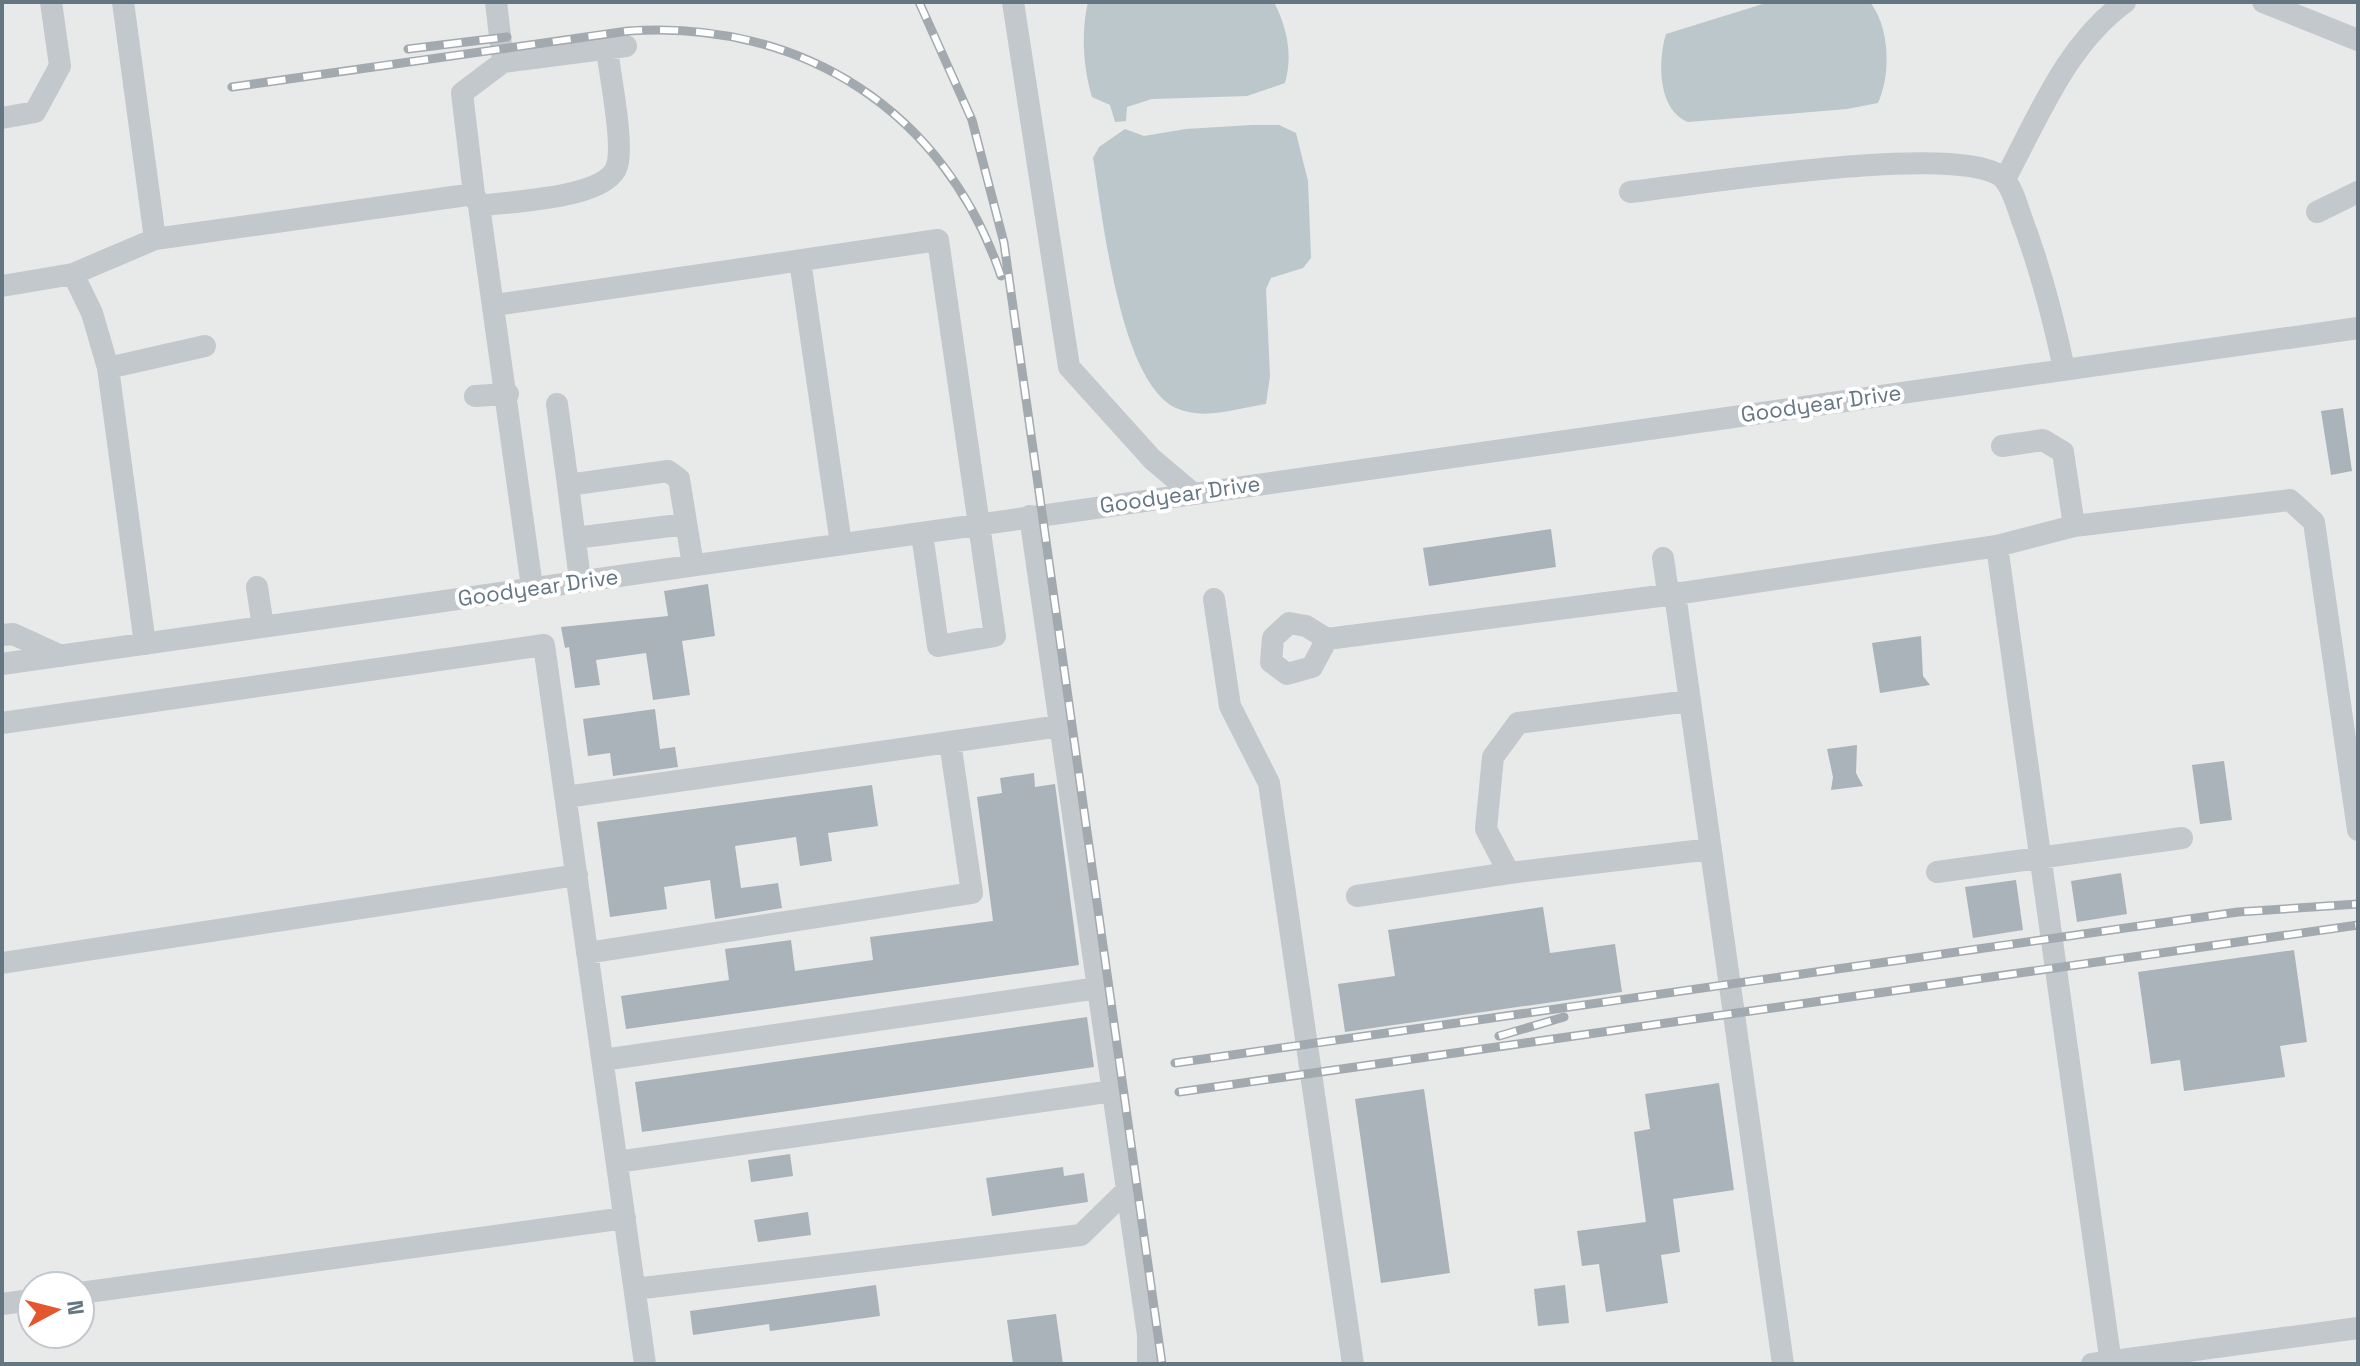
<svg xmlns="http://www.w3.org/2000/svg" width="2360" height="1366" font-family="'Space Grotesk',sans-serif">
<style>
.built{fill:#e8e9e9;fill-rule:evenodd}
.water{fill:#bbc7cb}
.building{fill:#aab3b9}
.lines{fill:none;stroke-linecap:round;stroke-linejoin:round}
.minor{stroke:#c3c8cc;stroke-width:22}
.rail-casing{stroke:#a2aab0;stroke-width:9}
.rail{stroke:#fff;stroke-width:6;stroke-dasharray:18;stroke-linecap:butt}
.labels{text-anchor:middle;stroke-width:8;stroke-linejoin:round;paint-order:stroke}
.street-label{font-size:22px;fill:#657683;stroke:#fff}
</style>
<rect width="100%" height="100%" fill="#fafaf8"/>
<path class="built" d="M2,2h2356v1362h-2356zM32,1286h48v48h-48z"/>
<path class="water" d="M1088,2h186c13,26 19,52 11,81l-38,13 -95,3 -25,8 -1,14 -11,1 -5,-17 -18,-8c-9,-30 -11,-65 -4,-95z
M1870,2c20,25 21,73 8,101l-31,6 -159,13c-31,-12 -30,-62 -22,-88l100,-31z
M1252,125h27l17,8 12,48 3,77 -8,10 -32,10 -5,11 4,87 -4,28c-29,4 -62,17 -90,4 -57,-27 -73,-192 -83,-250l6,-11 26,-18 19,7 42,-7z"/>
<path class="building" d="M2343,408l9,63 -21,4 -10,-64z
M1551,529l5,38 -127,19 -6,-38z
M708,584l7,52 -33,5 8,54 -37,5 -7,-47 -50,7 4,25 -25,3 -6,-41 -4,1 -4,-21 107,-11 -4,-25z
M1921,636l2,40 7,9 -50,8 -8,-50z
M655,709l5,40 15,-2 3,20 -65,9 -3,-23 -22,3 -5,-37z
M1857,745l-1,28 7,13 -32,4 2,-13 -6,-28z
M2224,761l8,59 -32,4 -8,-59z
M1034,773l1,14 20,-3 24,181 -453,64 -5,-33 108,-16 -4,-31 66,-9 4,31 78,-11 -3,-23 123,-16 -16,-124 25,-4 -2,-15z
M872,785l6,41 -50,7 4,28 -32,5 -4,-29 -61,9 6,42 37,-5 4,25 -67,11 -5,-39 -46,7 3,22 -57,8 -13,-95z
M2121,873l6,41 -50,8 -6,-41z
M2016,880l7,50 -50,8 -8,-51z
M1543,907l7,46 65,-9 7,48 -277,40 -7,-48 57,-8 -7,-46z
M2294,950l13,92 -27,4 5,31 -101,14 -4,-31 -29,4 -13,-92z
M1087,1017l7,50 -452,65 -7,-50z
M1719,1083l15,107 -61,9 7,53 -19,3 7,48 -62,9 -7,-48 -17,2 -5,-35 69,-9 -12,-90 16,-3 -5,-35z
M1424,1089l26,184 -69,10 -26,-184z
M790,1154l3,22 -42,6 -3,-22z
M1063,1167l1,9 20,-3 4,29 -96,14 -6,-38z
M808,1212l3,23 -53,7 -4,-22z
M876,1285l4,31 -110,15 -1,-7 -76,11 -3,-24z
M1565,1285l4,38 -31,3 -4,-37z
M1056,1314l7,50h-50l-6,-44z"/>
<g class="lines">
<path class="minor" d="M123,2l32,237
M496,2l7,60
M1013,2l56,365 83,92 39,33
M2263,2l95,38
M2,118l33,-6 25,-46 -9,-64
M2005,179c34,-63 61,-134 120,-177
M1630,192c64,-7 333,-51 373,-14 9,9 14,27 18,39 19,50 32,99 43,152
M479,206c31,-5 128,-7 138,-40 7,-23 -7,-90 -10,-117
M2317,212l41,-20
M800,261l41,283
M73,274l19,39 16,55 37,276
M2,286l71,-12 82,-35 319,-45
M495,305l443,-65 57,396 -57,10 -16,-112
M108,368l97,-22
M475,396l33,-2
M557,404l11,81 100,-14 11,8 14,86
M2002,446l41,-6 20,12 11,74
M568,485l12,95
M1030,516l118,819v29
M575,538l111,-14
M1997,546l114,818
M1663,558l4,28 8,8 108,770
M257,587l6,40
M532,587l-53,-381 -5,-12 -12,-101 41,-31 123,-16
M1214,599l16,107 39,77 84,581
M1289,623l17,3 21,13 -15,28 -25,7 -16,-12 2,-24z
M2,635l11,-1 48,22
M1327,639l348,-45 322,-48 77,-20 216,-26 24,22 44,308
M2,664l2356,-336
M1689,701l-171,22 -25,34 -7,72 23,44 202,-24
M2,723l542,-78 101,719
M566,797l494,-71
M1937,872l245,-34
M1357,896l152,-23
M587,953l385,-60 -22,-151
M2,963l575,-88
M603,1060l495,-72
M617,1162l496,-71
M635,1289l446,-54 46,-45
M80,1293l545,-75
M2,1304l30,-4
M2092,1364l266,-36"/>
<g class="rail-casing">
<path id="rail" d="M919,2l53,118 32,123 158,1121
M408,49l99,-12
M232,87l396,-56c173,-12 317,80 373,245
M1499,1036l65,-19
M1175,1063l1063,-151 120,-8
M1179,1092l1179,-167"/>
</g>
<use href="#rail" class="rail"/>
</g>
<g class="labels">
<g class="street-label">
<text transform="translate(1821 403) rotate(-8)" y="8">Goodyear Drive</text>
<text transform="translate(1180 494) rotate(-8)" y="8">Goodyear Drive</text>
<text transform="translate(538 587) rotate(-8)" y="8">Goodyear Drive</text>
</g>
</g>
<rect width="2360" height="1366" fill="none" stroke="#657683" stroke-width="8"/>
<g transform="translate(56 1310) rotate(83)"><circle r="38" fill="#ffffff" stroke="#c1c8cd" stroke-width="2"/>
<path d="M0-6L14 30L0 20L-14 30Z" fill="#e4572e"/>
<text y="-12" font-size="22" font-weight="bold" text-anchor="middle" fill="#657683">N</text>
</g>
</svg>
